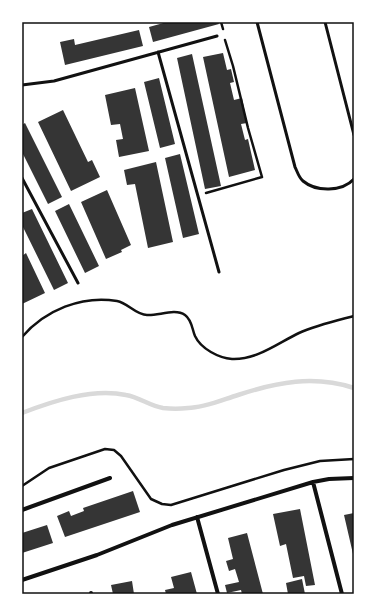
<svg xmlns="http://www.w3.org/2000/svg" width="376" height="616" font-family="'Libre Baskerville',serif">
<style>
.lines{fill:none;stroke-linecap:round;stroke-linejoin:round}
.stream{stroke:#d9d9d9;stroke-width:4.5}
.building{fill:#353535}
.path{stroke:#111;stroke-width:2.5}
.service{stroke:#111;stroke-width:3}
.minor{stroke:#111;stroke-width:4}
.neatline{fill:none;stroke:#111;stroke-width:1.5}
</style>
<rect width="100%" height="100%" fill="#fff"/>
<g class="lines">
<path class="stream" d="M22,413c31,-12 70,-25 104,-18 13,2 24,11 37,13 8,1 17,1 25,0 16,0 34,-8 50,-13 39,-13 76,-20 116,-7"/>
</g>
<path class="building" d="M167,22h51l1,2 -66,18 -4,-15z
M139,30l4,16 -78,19 -5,-23 14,-3 1,6z
M223,53l4,17 4,-1 3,13 -4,1 4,17 8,-2 5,25 -6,1 4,16 3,-1 7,31 -26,7 -26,-120z
M192,54l29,132 -16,3 -28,-131z
M159,78l16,66 -15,4 -16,-66z
M135,88l14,63 -30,6 -3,-17 7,-1 -3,-15 -9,1 -6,-30z
M63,110l25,52 4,-2 8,17 -29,14 -33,-69z
M25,123l37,74 -14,7 -26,-52v-27z
M180,154l19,80 -16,4 -18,-80z
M156,162l17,80 -25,6 -13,-64 -8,1 -3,-15z
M107,190l24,55 -10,5 1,2 -16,7 -25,-57z
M69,204l30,62 -14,7 -30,-62z
M32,209l36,74 -14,7 -32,-65v-12z
M26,253l19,40 -23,11v-48z
M133,491l7,21 -75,25 -8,-21 12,-5 2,5 13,-5 -1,-3z
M300,509l15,76 -9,1 -2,-10 -11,2 -7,-34 -6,2 -7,-32z
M354,513v41h-1l-9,-39z
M47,525l6,18 -31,10v-20z
M247,533l16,61h-21l-1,-4 -14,3 -2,-8 14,-3 -4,-13 -6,2 -3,-10 7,-2 -5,-21z
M191,572l6,22h-31l-1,-4 9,-2 -3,-11z
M302,579l3,15h-17l-2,-11z
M132,581l2,13h-21l-2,-9z"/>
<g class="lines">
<path class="path" d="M221,22l2,7
M206,193l56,-16 -14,-49 -15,-62 -8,-26
M22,337c23,-27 60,-42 95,-36 11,2 19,14 30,14 11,1 28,-7 38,0 7,5 7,14 10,21 6,13 24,22 37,23 25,1 46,-16 67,-26 18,-8 36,-12 55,-17
M22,486l27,-18 56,-19 9,1 7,6 30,43 11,5 9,1 113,-35 36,-9 34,-2"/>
<path class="service" d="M257,22l38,145c2,4 4,11 8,14 13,11 39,11 51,-2
M325,22l29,113
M158,52l61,220
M22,85l32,-4 163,-45
M22,178l56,105"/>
<path class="minor" d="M313,482l29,112
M22,510l88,-32
M197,517l21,77
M22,580l75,-25 75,-30 141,-43 16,-3 25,-1
M91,593v1"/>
</g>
<rect width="376" height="616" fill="none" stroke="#ffffff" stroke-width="46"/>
<rect x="23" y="23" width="330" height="570" class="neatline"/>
</svg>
